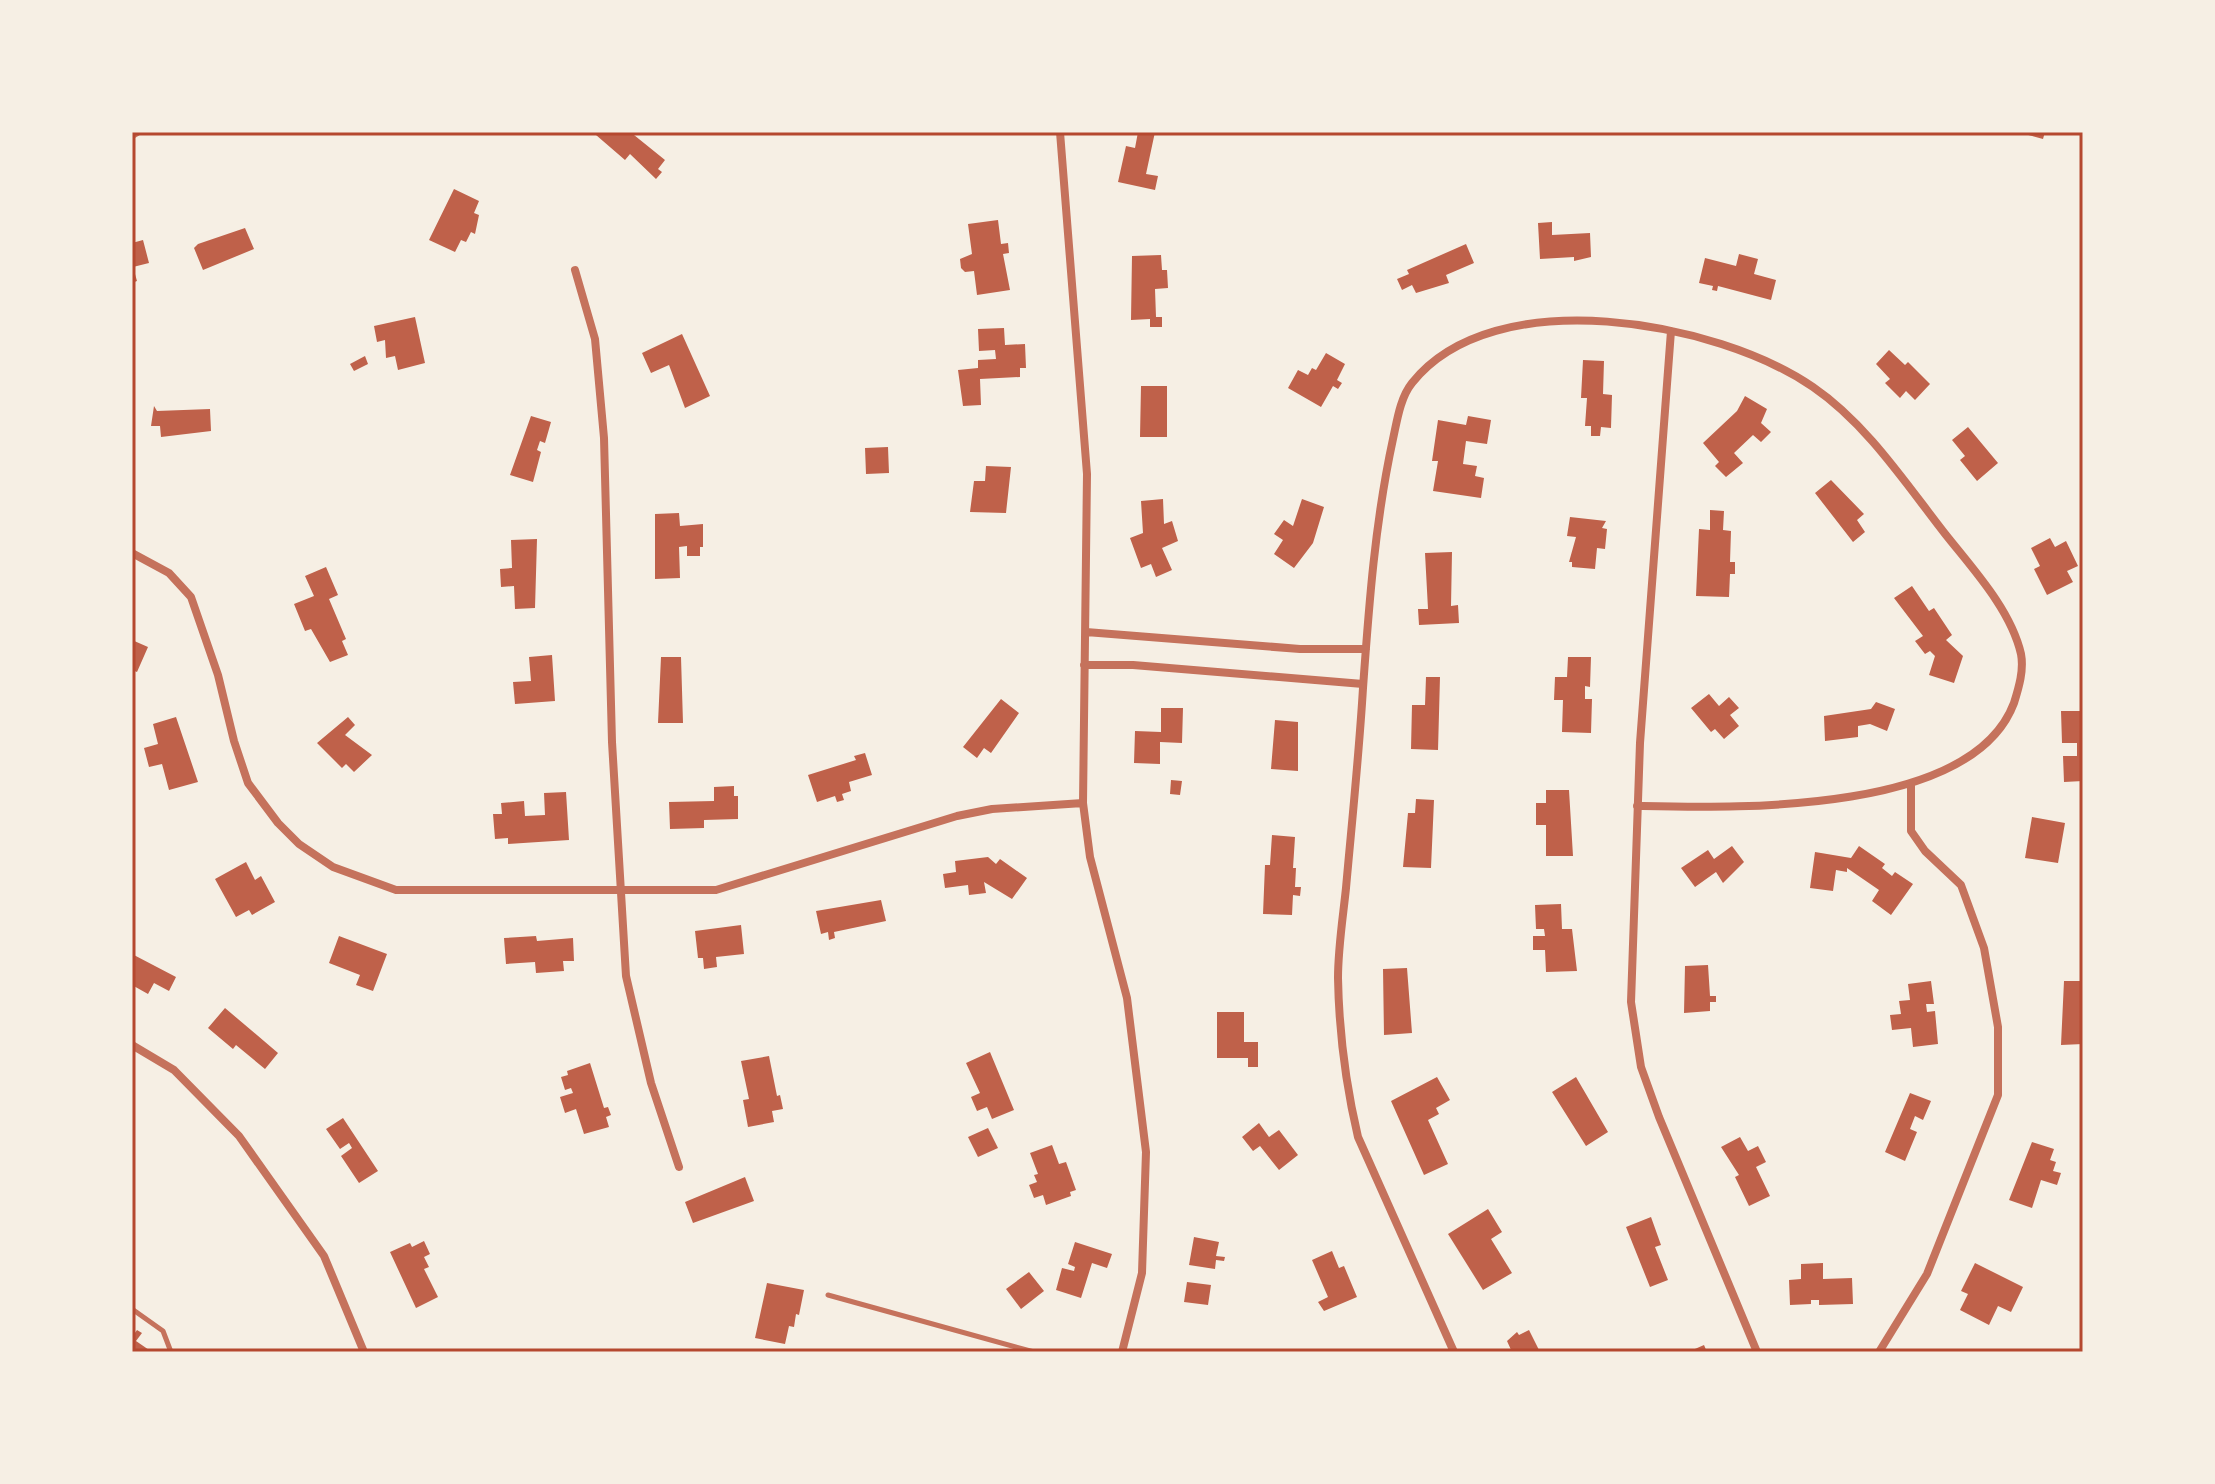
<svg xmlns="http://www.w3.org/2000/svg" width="2215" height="1484" font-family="'Nunito Sans',sans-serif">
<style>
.building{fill:#bf614a}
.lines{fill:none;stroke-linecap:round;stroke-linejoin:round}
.service{stroke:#c5725c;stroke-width:5}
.minor{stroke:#c5725c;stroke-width:8}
.neatline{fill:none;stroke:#b5482f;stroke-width:3}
</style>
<rect width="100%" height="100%" fill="#f6efe4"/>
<path class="building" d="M598,132h38l-2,3 31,25 -7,9 4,3 -6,7 -26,-25 -5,6 -29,-25z
M1138,132h17l-9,42 12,2 -3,14 -37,-8 8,-36 9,2z
M2017,132h28l-2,7z
M454,189l25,12 -5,12 5,2 -4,19 -4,-2 -5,10 -5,-2 -6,12 -26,-12z
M998,220l3,24 7,-1 1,10 -6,1 7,36 -33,5 -3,-24 -9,1 -4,-4 -1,-9 12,-5 -4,-30z
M1552,222v13l38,-2 1,24 -17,4v-4l-34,2 -2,-36z
M245,228l9,21 -51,21 -9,-22 4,-4z
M143,240l6,23 -16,4 4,14 -5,2v-40z
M1466,244l8,19 -28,12 3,8 -33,10 -4,-8 -10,5 -5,-11 12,-5 -2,-4z
M1739,254l19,5 -4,15 22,6 -5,20 -53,-14 -1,5 -5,-1 1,-4 -14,-3 6,-25 31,8z
M1161,255l1,15h5l1,18 -13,1 1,28h6v10h-12v-8l-19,1 1,-64z
M415,317l10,46 -27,7 -3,-14 -9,2 -1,-18 -8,2 -3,-16z
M1004,328l1,17 20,-1 1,24h-6v9l-40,2 1,26 -18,1 -5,-36 20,-2v-8l18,-1 -1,-9 -16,1 -1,-22z
M682,334l28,62 -25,12 -16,-43 -18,8 -9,-20z
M1889,350l16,15 3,-3 22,22 -15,16 -9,-9 -6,7 -15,-15 5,-4 -14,-15z
M1326,353l19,11 -8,16 5,3 -4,6 -5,-3 -12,21 -33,-19 10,-18 10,5 4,-7 4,2z
M365,356l3,8 -14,7 -4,-7z
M1583,360l21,1 -1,33 9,1 -1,33 -10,-1 -1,9h-9v-10h-6l2,-28h-6z
M1141,386h26v51h-27z
M1745,396l22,13 -6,14 10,9 -10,10 -8,-7 -19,18 9,10 -17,14 -11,-11 4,-4 -16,-19 34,-32z
M154,406l3,5 53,-2 1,22 -50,6 -1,-11h-9z
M531,416l20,6 -6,21 -5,-2 -3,9 4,2 -8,30 -23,-7z
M1468,416l23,4 -4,24 -21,-3 -3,23 14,2 -2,10 9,2 -3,20 -48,-7 5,-30h-6l6,-41 28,5z
M1968,427l30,36 -21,18 -17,-21 5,-4 -13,-16z
M888,447l1,26 -23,1 -1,-26z
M986,466l25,1 -5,46 -36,-1 4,-31h11z
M1831,480l33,34 -7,6 8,12 -12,10 -38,-49z
M1163,499l1,25 8,-3 6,20 -16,7 10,22 -16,7 -5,-13 -10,4 -11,-30 13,-5 -2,-32z
M1302,499l22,8 -11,36 -19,25 -20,-14 9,-14 -9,-6 10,-14 9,6z
M1710,510l14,1 -1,19 8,1 -1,31h5v12h-5l-1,23 -33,-1 3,-67 11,1z
M679,513l1,13 23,-2v23h-3v9h-13v-10l-8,1 1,31 -25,1v-65z
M1570,517l36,4 -4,7 5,1 -2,20 -8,-1 -2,21 -23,-2v-5h-3l7,-25 -9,-1z
M2050,538l5,9 11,-6 12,25 -11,5 6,11 -26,13 -13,-26 6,-3 -9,-18z
M537,539l-2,69 -20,1 -1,-23 -13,1 -1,-18 12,-1 -1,-28z
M1452,552l-1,54 7,-1 1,18 -40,2 -1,-16h10l-3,-56z
M326,567l12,28 -9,4 17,40 -4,2 6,14 -18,7 -19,-33 -6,2 -11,-27 20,-8 -9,-20z
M1912,586l17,25 5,-3 18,27 -6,5 17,16 -9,27 -25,-8 6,-19 -5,-5 -5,3 -10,-13 8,-5 -29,-38z
M132,640l16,7 -11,25 -5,-2z
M552,655l3,46 -40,3 -2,-22 18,-1 -2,-24z
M661,657h20l2,66h-25z
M1568,657h23l-1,30 -5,-1v13h7l-1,34 -29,-1 1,-32h-9l1,-23h12z
M1426,677h14l-2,73 -27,-1 1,-44h13z
M1709,694l10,12 10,-9 10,11 -9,7 9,11 -15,13 -9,-10 -4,3 -20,-24z
M1001,699l18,14 -28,40 -7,-5 -7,10 -14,-11z
M1876,702l19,7 -8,22 -17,-7 -12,2v11l-33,4 -1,-25 47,-7z
M1161,708h22l-1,35 -22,-1v22l-26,-1 1,-32 26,1z
M2061,711h22v70l-19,1 -1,-26h14v-13h-15z
M176,717l22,65 -29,8 -7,-26 -13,3 -5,-19 14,-4 -5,-20z
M348,717l7,8 -10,10 27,20 -18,17 -8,-8 -4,4 -25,-25z
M1275,720l23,2v49l-27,-2z
M865,753l7,22 -23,7 2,9 -9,3 2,6 -7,2 -2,-6 -18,6 -9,-27 48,-15 -2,-4z
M1171,780l11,1 -2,14 -10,-1z
M734,786v10h4v23l-34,1v8l-34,1 -1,-27 45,-1v-14z
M1546,790h23l4,66h-27v-31h-10v-22h10z
M566,792l3,48 -61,4v-6l-13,1 -2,-25h9l-1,-11 23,-2 1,15 20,-1 -1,-22z
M1416,799l18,1 -3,68 -28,-1 5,-54h7z
M2032,817l33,6 -7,40 -33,-5z
M1272,835l23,2 -2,31h3l-1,19h6l-1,9 -7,-1 -1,20 -29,-1 2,-49h5z
M1732,846l12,16 -21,21 -7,-11 -21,15 -14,-19 27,-18 6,9z
M1859,846l26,18 -3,4 10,8 3,-4 18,12 -22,31 -19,-14 7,-11 -32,-22v4l-11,-2 -3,21 -23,-3 5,-36 36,6z
M988,857l8,7 4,-5 27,19 -15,21 -28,-17 2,11 -17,2 -1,-10 -23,3 -2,-14 13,-2 -1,-11z
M246,862l9,18 6,-4 14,26 -23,13 -3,-5 -13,7 -21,-38z
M881,900l5,21 -52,11 1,6 -6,2 -1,-8 -7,2 -5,-23z
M1561,904l1,25h10l5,42 -31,1 -1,-22h-12v-14h12l-1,-7h-8l-1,-24z
M741,925l3,29 -28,3 1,10 -13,2 -1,-11h-5l-3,-27z
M339,936l48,18 -14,37 -17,-6 4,-10 -31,-12z
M536,936l1,5 36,-3 1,23h-11l1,10 -28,2 -1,-11 -29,2 -2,-26z
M132,954l44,23 -7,14 -15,-8 -6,11 -16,-9z
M1708,965l2,31h6v6h-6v9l-26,2 1,-47z
M1407,968l5,65 -28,2 -1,-66z
M1931,981l3,23h-8l1,8 8,-1 3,33 -25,3 -2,-19 -19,2 -2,-15 11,-1 -2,-13 11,-1 -2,-16z
M2064,981h19v63l-22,1z
M225,1008l53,45 -13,16 -29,-24 -3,4 -25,-21z
M1217,1012h27v30h14v25h-10v-9h-31z
M990,1052l24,58 -22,9 -5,-12 -10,4 -6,-14 9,-4 -14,-30z
M769,1056l8,40 3,-1 3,14 -11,2 2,11 -26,5 -5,-27 6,-1 -8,-38z
M590,1063l14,45 4,-1 3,8 -5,2 3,10 -25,7 -8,-25 -11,4 -5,-16 13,-4 -2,-5 -6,2 -4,-13 7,-2 -1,-4z
M1437,1077l13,23 -14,8 3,6 -11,6 20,44 -24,11 -33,-74z
M1576,1077l32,55 -22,14 -34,-54z
M1910,1093l21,8 -8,19 -8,-4 -5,13 7,3 -12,29 -20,-9z
M343,1118l35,53 -19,12 -18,-27 11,-8 -3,-5 -9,6 -14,-20z
M1259,1123l10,14 10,-7 19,25 -19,15 -19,-24 -7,5 -11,-14z
M988,1128l10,20 -20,9 -10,-20z
M1740,1137l8,14 10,-5 8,16 -10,5 14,29 -21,10 -14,-29 4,-2 -18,-28z
M2032,1142l22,7 -4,11 6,2 -3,9 8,2 -4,12 -16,-5 -9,28 -23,-8z
M1052,1145l7,19 7,-2 10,28 -6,2 1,4 -25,9 -3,-10 -9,3 -5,-13 8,-3 -3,-7 4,-1 -8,-21z
M745,1177l9,24 -61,22 -8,-21z
M1488,1209l14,23 -11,7 21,34 -29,17 -35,-56z
M1651,1217l10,28 -6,2 13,33 -18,7 -24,-60z
M1194,1237l25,5 -3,14 9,1 -1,4 -8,-1 -1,9 -26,-4z
M424,1241l6,13 -6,3 5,10 -5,2 14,28 -22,11 -26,-56 20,-9 2,4z
M1075,1242l37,12 -5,14 -15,-5 -11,35 -25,-8 6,-22 12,3 1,-4 -7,-3z
M1332,1251l7,17 5,-2 13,31 -33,14 -6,-9 10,-5 -16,-37z
M1823,1263v16l29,-1 1,26 -34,1v-5h-8v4l-21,1 -1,-25 12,-1v-15z
M1975,1263l48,24 -12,25 -13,-6 -9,19 -29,-15 8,-16 -7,-3z
M1029,1272l15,19 -23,18 -15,-20z
M1187,1282l24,3 -3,20 -24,-3z
M767,1283l37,7 -5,25 -3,-1 -2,13 -5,-1 -4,18 -30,-6z
M137,1330l5,3 -6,8 16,11h-20v-15z
M1529,1330l11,22h-28l-5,-11 10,-9 2,3z
M1704,1345l3,7h-19z"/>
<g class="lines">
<path class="service" d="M828,1295l206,57
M132,1309l31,22 8,21"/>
<path class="minor" d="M1060,132l27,342 -4,329 7,54 37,141 19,154 -4,121 -20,79
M132,135l5,-3
M575,270l20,69 9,99 8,304 14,234 25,107 28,84
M1671,331l-31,412 -9,259 10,65 18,50 98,235
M132,553l37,20 22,24 27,78 16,66 14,42 30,40 21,21 34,23 63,23h320l241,-74 35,-7 91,-6
M1086,632l214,17h66
M1084,665h49l230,19
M132,1045l42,25 65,66 85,120 40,96
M1454,1352l-96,-215c-12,-51 -19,-106 -20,-159 0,-30 5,-61 8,-90 6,-67 13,-133 17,-200 6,-84 12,-166 30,-249 4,-18 7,-41 19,-56 82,-103 305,-62 401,4 54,37 93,97 133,148 27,34 65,75 75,119 3,16 -2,33 -7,49 -42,112 -278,105 -377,103
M1879,1352l48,-78 71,-179v-68l-14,-79 -23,-63 -36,-34 -14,-20v-47"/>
</g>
<rect width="2215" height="1484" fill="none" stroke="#f6efe4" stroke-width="268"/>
<rect x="134" y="134" width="1947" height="1216" class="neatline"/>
</svg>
